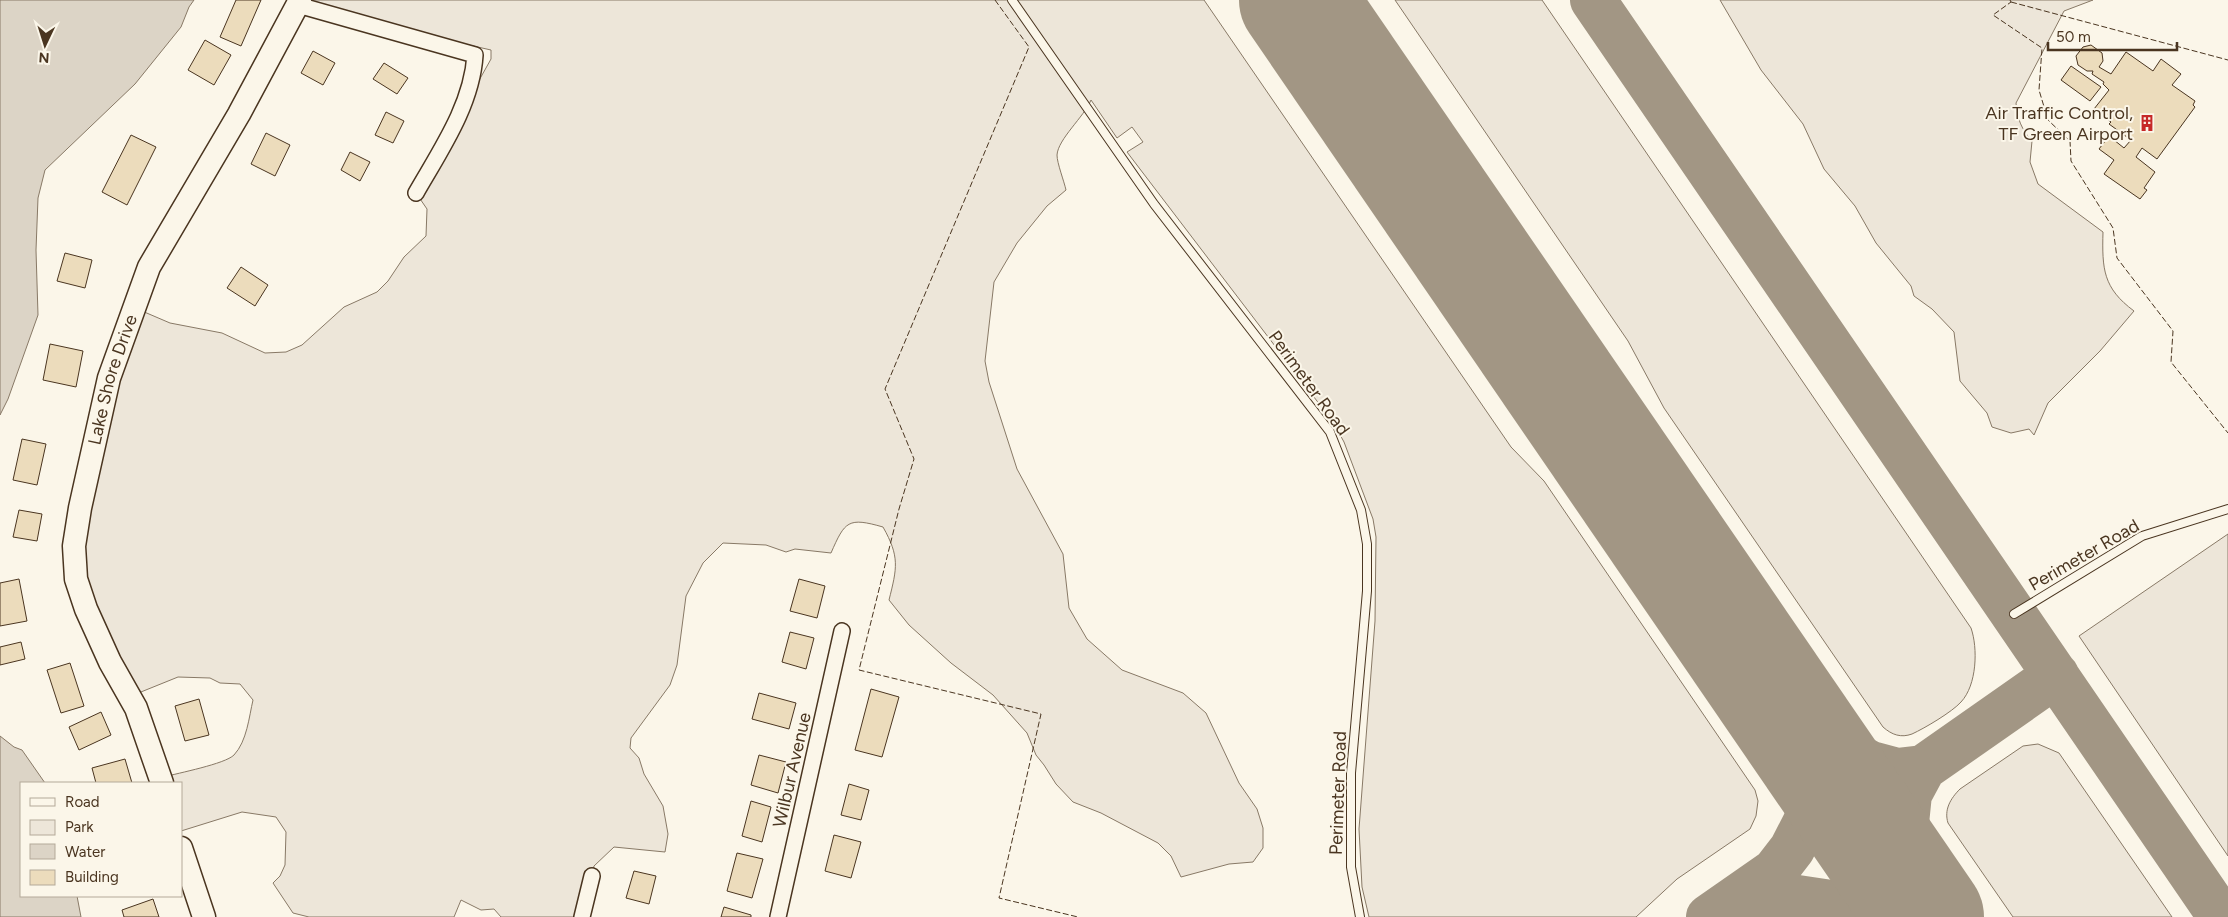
<svg xmlns="http://www.w3.org/2000/svg" width="2228" height="917" font-family="Figtree,sans-serif">
<style>
.green{fill:#ede6d9;stroke:#887966}
.water{fill:#dcd4c6;stroke:#887966}
.lines{fill:none;stroke-linecap:round;stroke-linejoin:round}
.taxiway{stroke:#a29684;stroke-width:46}
.runway{stroke:#a29684;stroke-width:116}
.building{fill:#ecdcbc;stroke:#4a3520}
.lane-casing{stroke:#4a3520;stroke-width:10}
.street-casing{stroke:#4a3520;stroke-width:18}
.secondary-casing{stroke:#4a3520;stroke-width:25}
.lane{stroke:#fbf6e9;stroke-width:8}
.street{stroke:#fbf6e9;stroke-width:15}
.secondary{stroke:#fbf6e9;stroke-width:22}
.fence{stroke:#4a3520;stroke-width:1;stroke-dasharray:6 2.5;stroke-linecap:butt}
.labels{text-anchor:middle;stroke-width:4;stroke-linejoin:round;paint-order:stroke}
.poi-label{font-size:18px;fill:#4a3520;stroke:#fbf6e9;text-anchor:end}
.street-label{font-size:18px;fill:#4a3520;stroke:#fbf6e9}
</style>
<rect width="100%" height="100%" fill="#fbf6e9"/>
<path class="green" d="M301,0h903l307,447 33,34 211,309 3,11 -2,15 -6,13 -73,50 -41,38h-267l-7,-30 -3,-58 16,-208 1,-84 -3,-18 -29,-77 -11,-20 -206,-270 16,-10 -11,-15 -15,11 -26,-38c-7,17 -33,39 -34,55 0,8 7,26 9,35l-19,16 -30,37 -23,39 -9,79 4,21 28,87 46,85 6,54 18,31 35,31 61,23 23,20 33,70 18,26 6,19v20l-10,14 -24,2 -48,13 -10,-21 -13,-13 -57,-30 -28,-11 -17,-18 -12,-19 -8,-10 -9,-22 -34,-38 -42,-32 -42,-38 -20,-25c8,-32 11,-43 -6,-73 -35,-10 -38,-6 -52,26l-36,-4 -9,3 -20,-7 -43,-2 -20,20 -17,33 -9,69 -7,20 -39,53 -1,10 9,10 5,16 19,32 5,28 -3,18 -51,-5 -20,19 -12,51h-81l-7,-8 -13,1 -20,-10 -7,17h-145l-16,-4 -20,-30 7,-7 5,-11 1,-33 -10,-15 -34,-5 -61,19v-48h-21l4,-6c14,-4 61,-13 70,-22 13,-14 15,-38 19,-55l-13,-16 -20,-1 -10,-5 -32,-1 -47,19 -57,-145 61,-243 35,15 52,10 43,20 21,-1 16,-7 42,-38 33,-15 11,-11 16,-24 22,-21 1,-27 -11,-16 75,-134v-9l-191,-43z
M1395,0h147l429,628c7,20 6,57 -10,74 -9,10 -36,26 -49,32 -11,4 -20,1 -29,-7l-219,-319 -36,-67z
M1720,0h373l-29,11 -48,92c1,16 6,27 16,38l-2,21 8,22 65,48c-1,37 0,56 31,79l-34,40 -52,52 -14,32 -5,-6 -18,4 -19,-6 -5,-14 -27,-32 -6,-49 -22,-23 -18,-13 -3,-10 -35,-43 -21,-37 -31,-37 -21,-45 -42,-54z
M2228,534v322l-149,-220z
M2038,744l21,9 113,164h-159l-65,-94c-4,-13 2,-24 12,-34l63,-43z"/>
<path class="water" d="M0,0h194l-5,7 -8,20 -46,57 -90,86 -7,28 -2,52 2,65 -30,84 -8,16z
M0,736l14,11 8,3 23,33h-24v113h56l4,21h-81z"/>
<g class="lines">
<path class="taxiway" d="M1593,0l628,917
M1793,723l78,41 26,7 26,-3
M1731,906l53,-10 67,10 25,11
M1922,911l-14,-36 -3,-42 4,-39 14,-26 133,-93
M1709,917l66,-46 17,-22 18,-35 1,-41 -18,-50"/>
<path class="runway" d="M1297,0l629,917"/>
</g>
<path class="building" d="M236,0h25l-20,46 -21,-9z
M205,40l26,15 -17,30 -26,-15z
M2091,45l11,8 1,8 -4,6 12,7 15,-22 27,19 8,-12 20,15 -9,11 23,16 -2,4 2,2 -38,52 -15,-11 -6,9 19,15 -11,16 3,2 -7,9 -36,-25 10,-14 -15,-11 10,-13 15,12 7,-8 -22,-16 2,-2 -17,-13 15,-19 -6,-6 1,-2 -12,-8 1,-3h-6l-9,-6 -2,-9 7,-9z
M313,51l22,12 -12,22 -22,-12z
M384,63l24,15 -11,16 -24,-15z
M2071,66l30,21 -11,14 -29,-21z
M386,112l18,9 -11,22 -18,-8z
M266,133l24,12 -15,31 -24,-12z
M131,135l25,12 -29,58 -25,-13z
M350,152l20,10 -10,19 -19,-11z
M65,253l27,7 -7,28 -28,-7z
M241,267l27,18 -13,21 -28,-18z
M50,344l33,7 -7,36 -33,-7z
M22,439l24,5 -9,41 -24,-5z
M19,510l23,4 -5,27 -24,-4z
M19,579l8,42 -27,5v-43z
M799,579l26,7 -8,32 -27,-7z
M790,632l24,6 -8,31 -24,-7z
M21,642l4,17 -25,6v-18z
M70,663l14,43 -23,7 -14,-43z
M871,689l28,8 -17,60 -27,-7z
M759,693l37,10 -7,26 -37,-10z
M199,699l10,36 -24,6 -10,-35z
M101,712l10,23 -32,15 -10,-23z
M759,755l27,7 -8,31 -27,-8z
M125,759l7,24h-36l-4,-15z
M849,784l20,6 -8,30 -20,-5z
M751,801l20,6 -9,35 -20,-6z
M834,835l27,7 -10,36 -26,-7z
M737,853l26,6 -11,39 -25,-7z
M634,871l22,5 -7,28 -23,-6z
M153,899l6,18h-35l-2,-7z
M724,907l27,8v2h-30z"/>
<g class="lines">
<g class="lane-casing">
<path id="lane" d="M1012,0l142,204 176,228 31,78 6,34v47l-16,182v94l9,50
M2014,614l128,-78 86,-27"/>
</g>
<g class="street-casing">
<path id="street" d="M298,5l177,50c-3,50 -35,96 -59,138
M582,917l10,-41
M778,917l64,-286"/>
</g>
<g class="secondary-casing">
<g id="secondary">
<path id="s1" d="M162,783l-26,-75 -26,-46 -24,-53 -10,-30 -2,-33 6,-38 29,-130 40,-111 90,-153 61,-114"/>
<path d="M181,848l23,69"/>
</g>
</g>
<use href="#lane" class="lane"/>
<use href="#street" class="street"/>
<use href="#secondary" class="secondary"/>
<path class="fence" d="M995,0l34,47 -144,342 29,70 -15,50 -40,161 182,44 -42,184 79,19
M2010,0l1,2 -18,13 49,33 -3,42 9,30 22,21 1,20 42,67 4,30 56,73 -2,31 57,71
M2011,2l217,58"/>
</g>
<defs>
<g id="building-bare" transform="scale(1.35)"><path d="M-4-6H4V6H1V3H-1V6H-4ZM-2.5-4.3h1.7v1.8h-1.7ZM.8-4.3h1.7v1.8H.8ZM-2.5-1h1.7V.8h-1.7ZM.8-1h1.7V.8H.8Z" fill="#c62828" stroke="#fbf6e9" stroke-width="2.5" paint-order="stroke"/></g>
</defs>
<g fill-rule="evenodd">
<use href="#building-bare" x="2147" y="123"/>
</g>
<g class="labels">
<g class="poi-label">
<text x="2133" y="119">Air Traffic Control,<tspan x="2133" dy="21">TF Green Airport</tspan></text>
</g>
<g class="street-label">
<text dy="6" stroke="none"><textPath href="#s1" startOffset="426">Lake Shore Drive</textPath></text>
<text transform="translate(1309 383) rotate(54)" y="6">Perimeter Road</text>
<text transform="translate(2084 555) rotate(-30)" y="6">Perimeter Road</text>
<text transform="translate(792 770) rotate(-77)" y="6">Wilbur Avenue</text>
<text transform="translate(1338 793) rotate(-88)" y="6">Perimeter Road</text>
</g>
</g>
<rect x="20" y="782" width="162" height="115" fill="#fbf6e9" stroke="#b4a999"/>
<rect x="30" y="798" width="25" height="8" fill="#fbf6e9" stroke="#b4a999"/>
<text x="65" y="807" font-size="15" fill="#4a3520">Road</text>
<rect x="30" y="820" width="25" height="15" fill="#ede6d9" stroke="#b4a999"/>
<text x="65" y="832" font-size="15" fill="#4a3520">Park</text>
<rect x="30" y="844" width="25" height="15" fill="#dcd4c6" stroke="#b4a999"/>
<text x="65" y="857" font-size="15" fill="#4a3520">Water</text>
<rect x="30" y="870" width="25" height="15" fill="#ecdcbc" stroke="#b4a999"/>
<text x="65" y="882" font-size="15" fill="#4a3520">Building</text>
<g transform="translate(45 45) rotate(184)" stroke="#fbf6e9" stroke-width="4" paint-order="stroke">
<path d="M0-4L9 19L0 12L-9 19Z" fill="#4a3520"/>
<text y="-8" font-size="14" font-weight="bold" text-anchor="middle" fill="#4a3520">N</text>
</g>
<path d="M2048 42v8h129v-8" fill="none" stroke="#4a3520" stroke-width="2.5"/>
<text x="2056" y="42" font-size="15" fill="#4a3520" stroke="#fbf6e9" stroke-width="4" paint-order="stroke">50 m</text>
</svg>
